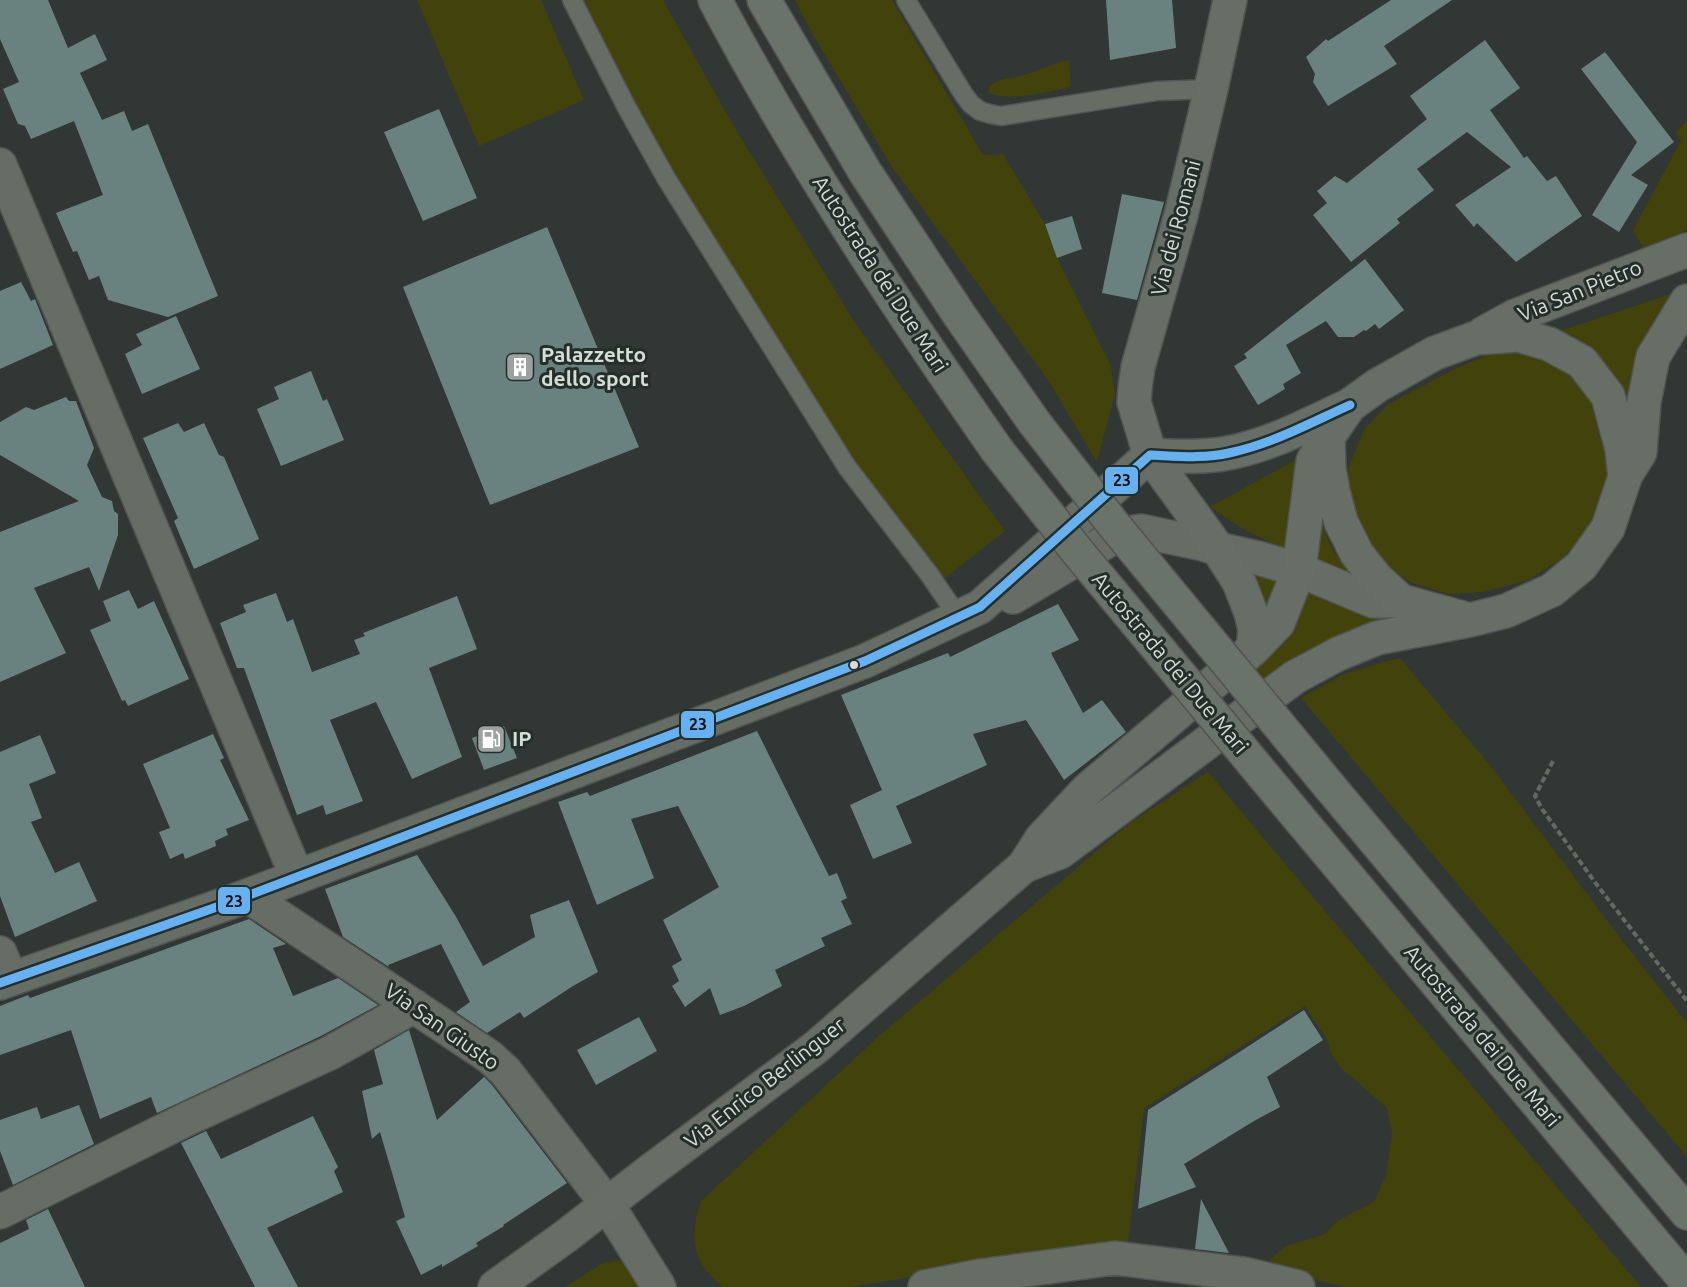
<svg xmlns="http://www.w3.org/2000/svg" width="1687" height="1287" font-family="Ubuntu,sans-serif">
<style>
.green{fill:#41430b}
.building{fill:#69827f}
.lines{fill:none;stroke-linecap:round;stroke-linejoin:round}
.lane-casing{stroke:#505452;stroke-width:21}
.street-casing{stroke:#505452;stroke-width:36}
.secondary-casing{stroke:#505452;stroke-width:36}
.highway-casing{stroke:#505452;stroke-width:36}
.path{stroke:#646964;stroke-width:4;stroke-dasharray:6 3;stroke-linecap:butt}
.lane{stroke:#666d64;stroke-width:18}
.street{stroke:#666d64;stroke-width:33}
.secondary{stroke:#676e66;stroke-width:33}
.highway{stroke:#6a7369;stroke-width:33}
.highway-bridge-casing{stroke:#505452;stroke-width:36;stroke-linecap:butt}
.highway-bridge{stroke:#6a7369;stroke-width:33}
.bus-1-casing{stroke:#252f2a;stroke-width:14}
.bus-1{stroke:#66b1f2;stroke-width:9}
.bus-dot{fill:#d6dcd9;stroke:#252f2a;stroke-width:2}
.labels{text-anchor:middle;stroke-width:6;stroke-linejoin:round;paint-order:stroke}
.street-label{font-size:21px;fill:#d6dcd9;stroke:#252f2a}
.poi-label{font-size:21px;font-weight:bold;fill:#d6dcd9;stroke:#252f2a;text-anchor:start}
.line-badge{stroke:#252f2a;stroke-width:2}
.pale-badge-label{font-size:16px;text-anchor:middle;font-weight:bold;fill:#111}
</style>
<rect width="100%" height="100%" fill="#313734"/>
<path class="green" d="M417,0h124l43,100 -105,46z
M578,0h85l70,125 123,199 149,207 -60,47 -67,-82 -58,-82 -135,-217z
M795,0h97l91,155 20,-1 42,70 12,34 54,108 4,28 -18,68 -49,-82 -156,-213 -80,-134z
M1069,60l2,27c-27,5 -55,15 -82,6 0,-5 -1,-6 3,-9 8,-6 22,-6 32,-9 15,-4 29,-12 45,-15z
M1687,120v111l-44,17 -10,-18 48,-89 -5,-9z
M1680,291l-52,122 -83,-77z
M1492,353h39l30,10 39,37 13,57 -7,37 -21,40 -23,25 -36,22 -43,11 -35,2 -36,-11 -29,-19 -19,-23 -14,-32 -2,-41 16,-38 23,-25 68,-36z
M1297,459l-9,92 -45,-22 -33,-22z
M1314,502l16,43 16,24 15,14 -52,-18z
M1255,574l29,2 -20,41z
M1304,587l83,35 -85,36 -43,22 -7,-7z
M1400,658l89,106 135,179 63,80v134l-386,-459 41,-23 42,-13z
M1208,772l433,515h-296l-84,-19 25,-22 37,-11 16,-15 35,-18 12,-27 6,-42 -5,-25 -46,-40 -10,-14 -4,-14 -22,-34 -161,102 -16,134 -278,45h-127c-31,-24 -34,-51 -22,-86l178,-165 251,-213z
M622,1260l20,27h-76l35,-23z"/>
<path class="building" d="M0,0h48l20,48 27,-14 12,26 -27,13 22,47 22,-9 8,20 16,-7 70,172 -50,21 -60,-17 -9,-24 -10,4 -12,-29 -4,1 -17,-39 47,-18 -29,-74 -43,18 -6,-13 -7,-2 -15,-35 16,-7 -19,-43z
M1106,0h66l4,48 -66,12z
M1391,0h61l-68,46 13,18 -69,42 -15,-24 2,-8 -9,-17 20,-18 2,2z
M1485,40l35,48 -30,22 34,48 3,-2 20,25 9,-5 26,40 -66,46 -39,-39 -3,4 -19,-22 56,-38 -44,-35 -50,37 17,21 -37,29 3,4 -49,39 -38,-47 14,-12 -10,-12 18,-15 12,7 80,-64 -17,-23z
M1605,52l69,90 -43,33 17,10 -29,47 -27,-17 45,-73 -56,-73z
M439,109l38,89 -54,23 -39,-89z
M1122,194l42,8 -27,98 -35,-7z
M1072,216l10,33 -25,9 -12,-34z
M547,227l92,220 -149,58 -87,-218z
M1365,259l39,51 -25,19 -4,-5 -9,7 -2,-1 -10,7h-16l-12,-16 -40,24 15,28 -18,11 2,5 -27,16 -24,-39 13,-8 -3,-4z
M21,282l10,19 4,-2 18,46 -53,24v-78z
M176,316l24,53 -58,25 -17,-40 17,-9 -6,-11z
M311,371l12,30 4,-2 17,41 -63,26 -24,-57 22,-10 -5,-12z
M66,397l3,4h7l18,47 -7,17 15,32 10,4 2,10 4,3v21l-19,56 -10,-24 -55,21 32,65 -66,29v-150l79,-31 -79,-46v-33l26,-15 8,3z
M178,423l6,9 20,-9 15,32 5,2 35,82 -65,30 -20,-48 4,-3 -35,-80z
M129,590l9,19 16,-8 35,78 -61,27 -3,-6 -3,1 -32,-71 21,-9 -8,-20z
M276,593l11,29 6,-3 19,53 48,-18 -6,-14 11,-4 -2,-3 94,-37 20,53 -48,19 33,89 -50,22 -36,-77 -46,18 33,81 -37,14 -3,-10 -26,10 -53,-147h-7l-17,-45 26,-11 -3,-7z
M1058,604l21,36 -28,13 32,60 19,-13 24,32 -62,48 -38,-60 -53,14 14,31 -91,41 16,37 -39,16 -23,-54 32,-15 -41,-95 107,-42 2,4z
M504,726l13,32 -33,12 -12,-32z
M757,731l72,145 8,-3 10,25 -6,3 11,23 -31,14 4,8 -50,24 7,16 -38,20 -24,9 -10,-27 -25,19 -13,-21 7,-5 -7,-15 10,-6 -19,-40 56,-33 -41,-81 -47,13 23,59 -57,27 -39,-103 29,-10 3,4z
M213,734l11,24 -4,2 29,60 -23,9 2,6 -13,6 1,5 -31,13 -2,-6 -13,6 -11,-27 11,-4 -27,-64z
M40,735l16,38 -27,11 13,34 -11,4 24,51 24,-11 18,39 -82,36 -15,-41v-144z
M417,855l38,60 28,51 52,-29 -5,-22 39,-15 29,72 -25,14 -49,32 -4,-6 -33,21 -31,-21 14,-10 -29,-58 -53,21 1,2 -46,-30 -18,-48z
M249,919l37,25 -13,4 20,48 45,-18 40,27 -57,31 -164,77 -6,-16 -51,22 -29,-89 -71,25v-49l28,-11 2,3z
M1304,1010l19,30 -56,37 13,30 -26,14 -70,43 12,23 -58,22 10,-99 90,-57z
M639,1017l18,34 -61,34 -19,-35z
M409,1030l28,90 47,-43 8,8 75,98 -64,42 1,1 -28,17 2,3 -36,21v-3l-21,11 -25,-54 9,-4 -25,-85 -8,7 -10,-48 21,-7 -9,-34z
M79,1105l15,39 -81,41 -13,-34v-31l37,-13 4,12z
M313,1116l25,51 -4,4 9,21 -76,36 31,59h-43l-74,-144 25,-12 15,28z
M1201,1199l28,54 -34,-4z
M48,1209l37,78h-85v-44l29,-14 -3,-9z"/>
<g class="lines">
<g class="lane-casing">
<path id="lane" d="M572,0l55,108 39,70 181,289 82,107 30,44
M906,0l58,95 7,9 9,7 10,3 11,2 156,-25 54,-2"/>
</g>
<g class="street-casing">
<path id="street" d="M0,165l297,712
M1013,597l104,-62 24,-4 62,13 15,5 40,9 41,12 74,31h28
M248,896l242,161 16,15 101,132 52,83
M0,953l11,26
M0,983l231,-81 634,-241 115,-54 170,-152
M0,1212l189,-94 141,-65 84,-47
M925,1287l55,-11 135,-18 129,16 54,13"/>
</g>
<g class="secondary-casing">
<path id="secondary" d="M1230,0l-19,89 -30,126 -43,152 -3,21 -1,14 16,53 68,94 21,33 12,31 4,17 -2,19
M1484,333l31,-17 172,-66
M1150,455c25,1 53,3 78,-2 43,-8 81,-29 120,-47
M1627,473l13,-21 4,-50 9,-45 34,-56
M1024,866l36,-14 235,-175 43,-23 39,-16 93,-18 36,-9 46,-21 29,-24 27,-38 17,-51 -3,-28 -14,-53 -26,-34 -33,-18 -31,-9 -42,3 -41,15 -57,32 -28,20 -22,32 1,32 4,22 8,31 16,32 20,25 24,22 69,19
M495,1287l71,-51 84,-65 165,-123 209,-182 18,-28 45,-48 166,-141 25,-26 21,-53 14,-109 8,-14"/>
</g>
<g class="highway-casing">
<path id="highway" d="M715,0c83,157 181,305 282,450
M764,0l101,172 95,144 74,106
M1330,787l357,426
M1293,811l394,471"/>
</g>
<path class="path" d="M1553,761l-18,35 7,13 55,76 90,116"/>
<use href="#lane" class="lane"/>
<use href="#street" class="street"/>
<use href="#secondary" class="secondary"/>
<use href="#highway" class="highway"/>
<g class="highway-bridge-casing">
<path id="highway-bridge" d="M1034,422l80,103 216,262
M997,450l80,101 216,260"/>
</g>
<use href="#highway-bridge" class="highway-bridge"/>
<g class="bus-1-casing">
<path id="bus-1" d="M0,983l231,-81 634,-241 115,-54 170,-152c26,1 53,4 79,-2 43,-9 81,-30 121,-48"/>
</g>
<use href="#bus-1" class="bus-1"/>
</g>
<defs>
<g id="building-square" transform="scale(1.5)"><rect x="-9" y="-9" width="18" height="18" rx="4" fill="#9ca29f" stroke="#252f2a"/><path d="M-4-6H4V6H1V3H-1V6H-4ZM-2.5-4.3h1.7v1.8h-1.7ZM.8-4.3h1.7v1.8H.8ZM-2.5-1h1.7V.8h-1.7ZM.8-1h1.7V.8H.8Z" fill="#fff"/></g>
<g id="fuel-square" transform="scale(1.5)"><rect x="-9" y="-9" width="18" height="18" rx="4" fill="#9ca29f" stroke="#252f2a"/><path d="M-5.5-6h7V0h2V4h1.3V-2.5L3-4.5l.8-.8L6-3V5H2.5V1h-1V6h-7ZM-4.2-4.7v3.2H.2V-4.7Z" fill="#fff"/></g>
</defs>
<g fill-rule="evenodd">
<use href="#building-square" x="520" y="367"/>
<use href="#fuel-square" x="491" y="739"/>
</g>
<circle class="bus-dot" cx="854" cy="665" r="5"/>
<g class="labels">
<g class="street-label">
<text transform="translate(1176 228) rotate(-75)" y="7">Via dei Romani</text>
<text transform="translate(880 274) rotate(57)" y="7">Autostrada dei Due Mari</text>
<text transform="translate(1580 291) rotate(-22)" y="7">Via San Pietro</text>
<text transform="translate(1170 663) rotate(50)" y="7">Autostrada dei Due Mari</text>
<text transform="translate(442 1027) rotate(35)" y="7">Via San Giusto</text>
<text transform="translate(1482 1036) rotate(50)" y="7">Autostrada dei Due Mari</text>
<text transform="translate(765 1083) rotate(-38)" y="7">Via Enrico Berlinguer</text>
</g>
<g class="poi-label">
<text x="541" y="362">Palazzetto<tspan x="541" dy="24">dello sport</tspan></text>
<text x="512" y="746">IP</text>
</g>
</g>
<g class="line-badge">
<rect x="1104" y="466" width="35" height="29" rx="6" fill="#66b1f2"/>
<rect x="680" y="710" width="35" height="29" rx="6" fill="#66b1f2"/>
<rect x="217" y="886" width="34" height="29" rx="6" fill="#66b1f2"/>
</g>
<g class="pale-badge-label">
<text x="1122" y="486">23</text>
<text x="698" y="730">23</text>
<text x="234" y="907">23</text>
</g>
</svg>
